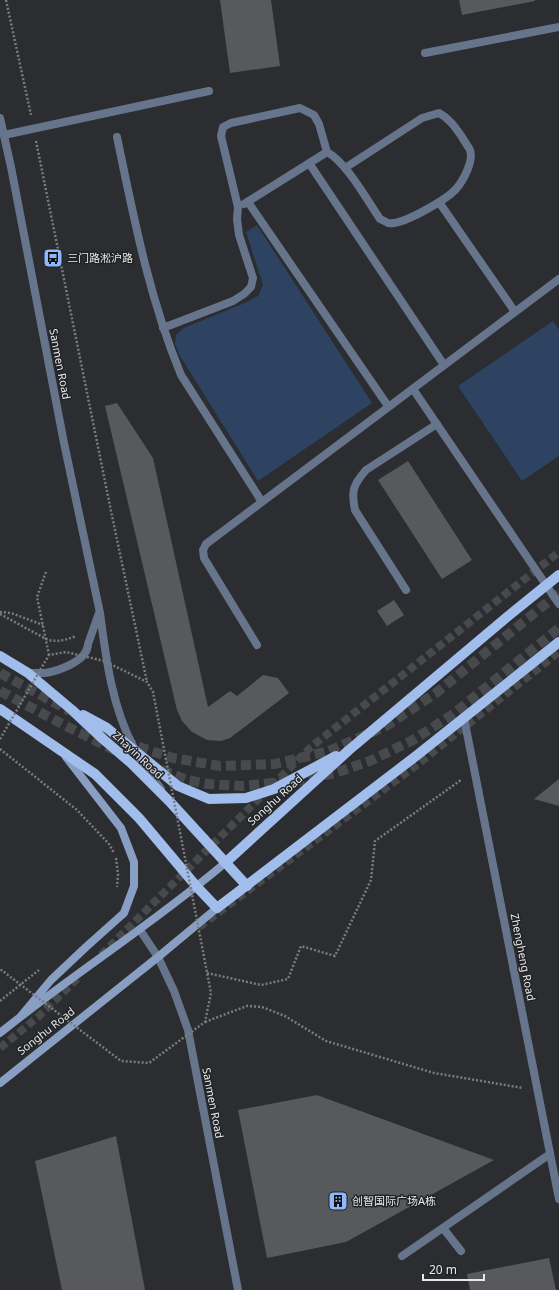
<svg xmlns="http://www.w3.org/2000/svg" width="559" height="1290" font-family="'Noto Sans','Noto Sans SC',sans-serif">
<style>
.green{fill:#2e4262}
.building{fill:#57595c}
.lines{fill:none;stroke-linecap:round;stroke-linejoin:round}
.secondary-tunnel{stroke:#47494c;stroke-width:8;stroke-dasharray:8 4;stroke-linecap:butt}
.primary-tunnel{stroke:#47494c;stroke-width:10;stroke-dasharray:10 5;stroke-linecap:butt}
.path{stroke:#7a7c7e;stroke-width:2.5;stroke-dasharray:2 2;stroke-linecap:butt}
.service{stroke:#67758c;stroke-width:8}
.minor{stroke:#67758c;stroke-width:8}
.tertiary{stroke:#67758c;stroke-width:8}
.secondary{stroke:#889ec2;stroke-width:8}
.primary{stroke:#a0bdec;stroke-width:10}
.path-bridge{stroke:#7a7c7e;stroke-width:2.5;stroke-dasharray:2 2;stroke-linecap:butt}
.labels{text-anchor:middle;stroke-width:3;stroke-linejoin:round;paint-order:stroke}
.poi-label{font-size:11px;fill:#e7e8ea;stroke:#212327;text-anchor:start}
.street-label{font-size:11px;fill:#e7e8ea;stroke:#212327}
</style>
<rect width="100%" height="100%" fill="#2b2d30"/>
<path class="green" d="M257,225l115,178 -114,78 -78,-125 -5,-12 1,-9 8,-7 63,-26 11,-6 5,-11 -17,-53z
M553,321l6,9v126l-37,25 -64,-95z"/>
<path class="building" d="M220,0h51l9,66 -50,7z
M459,0h76v1l-73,14z
M117,403l36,55 55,249 22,-16 7,5 26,-21 15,3 11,15 -59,45 -9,3 -14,-1 -15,-8 -10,-11 -5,-11 -72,-304z
M408,461l64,99 -30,19 -64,-99z
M394,600l10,15 -17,11 -10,-15z
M559,779v27l-25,-7z
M317,1095l177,65 -148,82 -79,16 -29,-148z
M116,1136l29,154h-83l-27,-129z
M549,1258l7,32h-86l-3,-16z"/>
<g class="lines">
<path class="secondary-tunnel" d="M199,927l215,-160 145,-115
M101,955l210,-208 248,-195
M0,1048l38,-31 42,-41"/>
<path class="primary-tunnel" d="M0,673l70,38
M0,691l64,34 62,31 61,24 21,4 35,2 59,-6 33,-7 35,-12 43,-21 39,-25 107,-87
M125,740l11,6 37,12 47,8 55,-2 54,-13 57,-25 50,-33 123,-100"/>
<path class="path" d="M6,0l25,115
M36,141l75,370 36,171
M0,612l11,1 32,12
M0,614l48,26c11,2 18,0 28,-4
M0,749l77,61 32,34 5,9
M116,858l2,16 -1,13
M207,973l54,12 27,-6 13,-33 34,10 36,-76 4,-39 86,-61
M0,1001l39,-31
M205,1022l42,-16 15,1 23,9 41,25 108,32 89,15"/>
<path class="service" d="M425,53l134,-26
M4,135l205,-44
M117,137c17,82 32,160 64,238l81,127
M309,163l135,202
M248,202l140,204
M439,202l76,110
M244,204l83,-52
M163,328l70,-27 11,-7 7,-7 2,-9 -14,-43 -2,-16 1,-12 -17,-71 2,-9 8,-4 69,-15 14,7 5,9 8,28c19,10 40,48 53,67 3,1 6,3 8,4 14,3 59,-24 68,-34 7,-8 18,-28 14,-39 -2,-4 -6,-9 -8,-13 -7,-10 -12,-18 -23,-24l-17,5 -77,50
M413,389l146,215
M406,590l-51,-80c-4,-19 -2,-25 11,-40l71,-46
M257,645l-53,-87 -1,-8 3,-6 353,-265
M443,1228l18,23
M402,1256l148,-102"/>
<path class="minor" d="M464,718l95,481"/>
<path class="tertiary" d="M0,118l11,49 53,276 36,170c6,46 12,94 34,135 7,15 18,28 27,41
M28,673c6,0 11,0 17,0 13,-2 43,-12 43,-29l11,-31
M140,930l18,27 16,34 14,39 50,260"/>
<path class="secondary" d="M21,1016l30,-36 35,-33 38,-34 10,-27v-24l-13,-34 -55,-71
M0,1033c73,-59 153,-109 225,-170
M0,1083l158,-126 59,-49"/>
<path class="primary" d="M0,656l28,17 44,37 31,29 28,24 40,40 76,83
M0,709l95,65 44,44 58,69 20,21 199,-152 143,-114
M83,715l24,13 71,58 31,13 37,-1 28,-9 62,-33
M225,863l124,-113 158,-133 52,-42"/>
<path class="path-bridge" d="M46,572l-9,25 12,58
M0,739l49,-84 17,-3 38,9 43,21 6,10 58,301 -6,29 -56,41 -28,-2 -121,-92"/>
</g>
<defs>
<g id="bus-square" transform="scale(1)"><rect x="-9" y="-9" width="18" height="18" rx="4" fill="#8eb8fd" stroke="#212327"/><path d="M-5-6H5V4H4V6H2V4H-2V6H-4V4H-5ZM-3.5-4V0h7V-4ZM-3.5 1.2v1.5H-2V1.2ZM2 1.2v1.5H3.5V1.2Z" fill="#111"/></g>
<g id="building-square" transform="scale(1)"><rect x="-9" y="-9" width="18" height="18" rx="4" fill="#8eb8fd" stroke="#212327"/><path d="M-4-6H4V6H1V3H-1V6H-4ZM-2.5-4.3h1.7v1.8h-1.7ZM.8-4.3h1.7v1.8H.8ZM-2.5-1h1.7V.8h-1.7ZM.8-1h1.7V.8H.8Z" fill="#111"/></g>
</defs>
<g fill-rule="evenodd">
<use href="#bus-square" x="53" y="258"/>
<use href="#building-square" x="338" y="1201"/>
</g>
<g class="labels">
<g class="poi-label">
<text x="67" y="262">三门路淞沪路</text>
<text x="352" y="1205">创智国际广场A栋</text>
</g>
<g class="street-label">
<text transform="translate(60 364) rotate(79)" y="4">Sanmen Road</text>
<text transform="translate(138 755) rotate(43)" y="4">Zhayin Road</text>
<text transform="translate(275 800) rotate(-42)" y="4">Songhu Road</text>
<text transform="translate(523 957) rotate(79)" y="4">Zhengheng Road</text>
<text transform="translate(46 1031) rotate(-38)" y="4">Songhu Road</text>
<text transform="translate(213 1103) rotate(79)" y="4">Sanmen Road</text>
</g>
</g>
<path d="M423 1274v6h61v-6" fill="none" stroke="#e7e8ea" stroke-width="2"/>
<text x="429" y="1274" font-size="12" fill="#e7e8ea" stroke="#212327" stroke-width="3" paint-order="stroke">20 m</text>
</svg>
